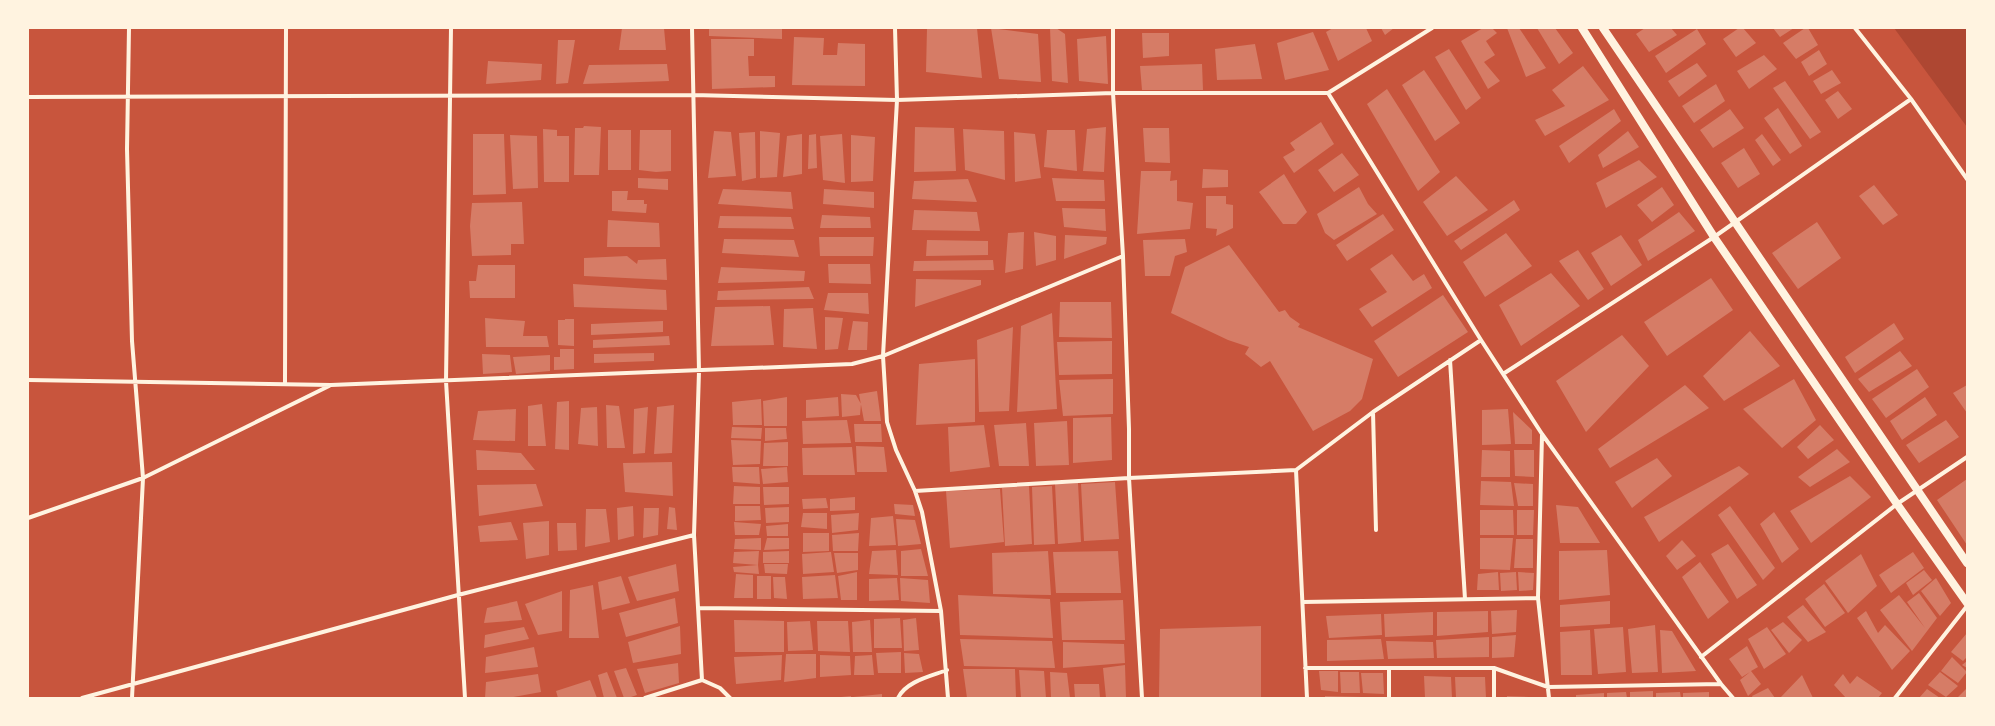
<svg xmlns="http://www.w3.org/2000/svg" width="1995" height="726" font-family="'Space Grotesk',sans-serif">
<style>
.green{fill:#ae4732}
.building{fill:#d67c66}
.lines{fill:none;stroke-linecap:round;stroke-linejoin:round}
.minor{stroke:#fff3e0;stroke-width:4}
.secondary{stroke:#fff3e0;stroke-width:8}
</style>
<rect width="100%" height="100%" fill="#c8553d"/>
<path class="green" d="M1894,28h73v99z"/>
<path class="building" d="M622,28h42l2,22h-47z
M709,28h73v11l-73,-3z
M927,28h50l5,50 -56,-6z
M991,28l47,6 3,48 -42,-3z
M1050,28h6l9,6 3,49 -16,-2z
M1333,28h33l6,13 -34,20 -12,-29z
M1381,28h13l-9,7z
M1483,28h9l5,5 -11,8 9,14 -11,7 16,19 -12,8 -27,-48z
M1507,28h12l27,40 -20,9z
M1537,28h18l18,25 -14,11z
M1645,28h26l6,7 -28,17 -13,-18z
M1739,28h4l13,15 -20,14 -13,-18z
M1773,28h21l-14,9z
M1805,28h3l10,17 -22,14 -13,-16z
M1697,29l9,15 -40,29 -11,-17z
M1313,32l16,38 -44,10 -8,-37z
M1142,33h27v23l-26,2z
M1106,36l2,48 -29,-3 -2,-42z
M794,37l30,1 -1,17h14l1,-12 27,1v42l-73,-1z
M711,39h43v17h-6l1,20h26v11l-63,2z
M558,40h17l-7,43 -12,1z
M1255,44l7,35 -45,1 -2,-31z
M1449,49l32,49 -15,12 -31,-53z
M1819,50l8,14 -18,12 -8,-14z
M1764,55l13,14 -28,20 -12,-18z
M488,61l54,3 -1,16 -55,4z
M1697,63l10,13 -28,21 -11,-16z
M667,64l2,17 -86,3 6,-19z
M1202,64l1,26h-61l-2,-24z
M1583,66l26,34 -64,36 -10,-16 30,-14 -13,-16z
M1424,70l36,53 -25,18 -33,-56z
M1832,70l9,13 -20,11 -8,-13z
M1785,81l36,51 -11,7 -37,-51z
M1716,84l9,17 -31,22 -12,-17z
M1387,89l53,83 -22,19 -51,-87z
M1838,91l14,18 -14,10 -13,-19z
M1778,108l24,38 -12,8 -26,-36z
M1614,109l7,12 -52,42 -10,-17z
M1730,109l14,19 -31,20 -13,-18z
M1321,122l13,22 -40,29 -11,-16 12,-7 -5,-7z
M584,126l17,1 -2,48h-25l1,-47h8z
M915,127l39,1 2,43 -42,1z
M1106,127l-2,45 -21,-1 4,-42z
M1143,128h26l1,35 -25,-1z
M543,129l14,1v6h12v46h-25z
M963,129l41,2 1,49 -40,-10z
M608,130h23v40h-23z
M640,130h31v41l-15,1 -17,-2z
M1047,130h28l2,41 -33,-4z
M714,131l17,1 5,44 -28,2z
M760,131l20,2 -3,44 -17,1z
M1628,131l11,16 -36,21 -5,-13z
M755,132l1,46 -14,3 -3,-48z
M1014,132l21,2 6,44 -26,4z
M473,134h31l2,60 -33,1z
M802,134v40l-19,3 4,-41z
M816,134l1,34 -9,1 1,-34z
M842,134l3,49 -22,-3 -3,-44z
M1762,134l19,26 -8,6 -18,-26z
M510,135l27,1 1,52 -25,1z
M851,135l24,2 -2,44 -22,1z
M1744,148l16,26 -22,14 -17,-25z
M1342,153l17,22 -25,17 -16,-22z
M1639,160l18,17 -51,31 -10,-25z
M1203,169l25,1v17l-26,1z
M1141,171h30l-1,10 7,-1v21l16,2 -3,26 -53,5z
M1284,174l23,38 -11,12h-13l-24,-32z
M1456,176l32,34 -41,26 -24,-34z
M638,178l30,1v11l-30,-2z
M1052,178l52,2 1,21h-49z
M968,179l9,23 -65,-3 2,-18z
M1874,185l24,30 -15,10 -24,-29z
M1359,187l9,17 9,10 -43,26 -9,-7 -8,-19z
M1662,187l12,18 -22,17 -15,-17z
M723,189l68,3 2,17 -75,-5z
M824,189l50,3v16l-51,-4z
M612,191h16l-1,9h17v4h3l-1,9 -34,-2z
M1206,196h20v8l7,1v23l-17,8 1,-7 -11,-1z
M1514,200l6,10 -59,40 -7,-9z
M522,202l2,42h-13v11l-39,1 -2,-30 2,-23z
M1062,208l43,1 1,22 -42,-4z
M914,210l63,2 3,19 -68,-1z
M1679,212l16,19 -47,30 -10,-21z
M1383,214l11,16 -47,31 -11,-16z
M822,215l48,2 1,11h-51z
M720,216l71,1 3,12 -76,-1z
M608,220l51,3 1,24h-53z
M1817,222l24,36 -43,31 -26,-36z
M1024,232l-1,37 -18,4 3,-40z
M1034,232l22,4v24l-20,6z
M1506,233l26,33 -47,31 -22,-35z
M1065,235l42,2 -1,7 -42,15z
M1621,235l21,30 -31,21 -20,-33z
M819,237h55l-1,19h-53z
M724,239l70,1 5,17 -77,-4z
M1185,239l2,13 -12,4 -5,20h-25l-2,-36z
M927,240l61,1v14l-62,1z
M1229,245l50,67 6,-2 5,7 10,7 -2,3 75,32 -11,40 -12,12 -37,20 -43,-70 -9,6 -16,-13 4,-7 -21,-7 -57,-27 14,-46z
M1578,250l26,39 -16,11 -29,-39z
M1392,254l21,27 11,-7 8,14 -60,39 -13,-18 28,-17 -17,-23z
M627,256l10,8 1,-4 28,-1 1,21 -83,-4v-18z
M993,260l1,10 -81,1 1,-10z
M828,264h42l1,20 -42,-1z
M478,265h37v33h-45l-1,-17h7z
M721,267l84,4 -1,10 -86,2z
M1551,273l29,33 -59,40 -22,-41z
M1711,278l22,32 -66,46 -23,-34z
M916,279l65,1v5l-66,22z
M573,284l93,6 1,20 -93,-3z
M809,287l5,12 -97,1 1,-9z
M828,293h40l1,21 -45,-4z
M1443,295l25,37 -70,45 -24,-36z
M1060,302h51l1,36 -53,-1z
M770,306l4,39 -63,1 4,-39z
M813,308l4,41 -34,-2 1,-38z
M1052,313l5,96 -40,3 4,-86z
M825,317l18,1 -5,31 -13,1z
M485,318l40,3 -2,15h24l2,11h-63z
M565,319h9v27l-16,-1v-25h7z
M663,321v11l-72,3v-11z
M853,321l15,1 -1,28h-19z
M1894,323l10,16 -49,34 -10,-16z
M1013,327l-4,84 -30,1 -2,-72z
M1750,331l30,35 -56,35 -21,-25z
M1622,335l27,31 -63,66 -30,-51z
M669,336l1,9 -77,3v-8z
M1112,341v33l-53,1 -2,-33z
M560,349h14v20l-20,1v-13h6z
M1900,351l12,15 -43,26 -11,-13z
M654,353v8l-60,2v-9z
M482,354l28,1 2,17 -29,2z
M550,355v16l-34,3 -3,-17z
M975,359v63l-59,3 3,-61z
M1917,369l12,18 -43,31 -14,-19z
M1113,379v35l-50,2 -4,-36z
M1794,379l22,41 -34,28 -39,-39z
M1685,385l24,23 -99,60 -12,-19z
M1967,385v28l-14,-20z
M877,391l4,30h-17l-5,-27z
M841,394l15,1 5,9 -1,11 -18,2z
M787,397v29h-23l-1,-25z
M838,397l1,19 -33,2v-18z
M1925,397l12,18 -35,25 -12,-19z
M761,399l1,26h-29l-1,-23z
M569,401v49l-14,-1 2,-47z
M542,404l4,42h-18v-40z
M606,405l13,1 6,42h-18z
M674,405l-2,48 -18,1 3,-47z
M597,407l1,39 -20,-2 3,-36z
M648,407l-3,46 -12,1 1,-45z
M516,409l-1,32 -42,-1 5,-29z
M1508,409l3,35 -29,1v-35z
M1513,412l19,18v14h-17z
M1111,417l1,43 -39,3v-45z
M847,420l4,23 -48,1 -1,-23z
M1946,420l13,17 -40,26 -13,-18z
M1067,421l2,44 -33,1 -2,-43z
M1026,423l3,43h-30l-5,-41z
M854,424h27l1,18h-27z
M984,425l6,42 -40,5 -2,-45z
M1820,425l14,15 -26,19 -11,-12z
M732,427l30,1 -1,11 -30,-1z
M765,428h21l1,11 -22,2z
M731,440l30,1 -1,23 -27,1z
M788,442v24h-25l1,-23z
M856,446l28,1 3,25h-30z
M852,447l3,28h-52l-1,-27z
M1837,449l13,13 -40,25 -12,-10z
M476,450l45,3 14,17h-58z
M1482,450l28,1v26h-29z
M1514,450h20v27l-19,-1z
M1657,458l15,18 -40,32 -17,-26z
M672,462l1,34 -48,-4 -2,-29z
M1739,466l10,8 -90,68 -15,-25z
M732,467h27l1,17 -27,-2z
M787,467l1,15 -25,2 -2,-15z
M1850,476l21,21 -60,46 -21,-32z
M1967,479v66l-30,-45z
M1481,481l30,1 3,24 -34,-1z
M1115,482l4,57 -35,2 -3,-57z
M1078,483l3,59 -23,2 -3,-60z
M1514,483l19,1v22h-15z
M536,484l7,22 -64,10 -2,-31z
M734,486l26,1v17h-27z
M1029,486l3,58 -27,2 -3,-58z
M1052,486l3,58 -21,1 -2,-58z
M763,487h26v17l-25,1z
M1000,489l4,53 -54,6 -4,-57z
M855,497v13l-25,1v-12z
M826,498l2,10 -25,1 -1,-10z
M894,504l19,1 2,11 -20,-2z
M1556,505l22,2 22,36h-40z
M633,506l1,30 -16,4 -1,-32z
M735,506h25l1,14 -26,1z
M1730,506l45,62 -12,12 -45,-65z
M669,507l6,1 2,22 -10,-1z
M789,507v15l-23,1 -1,-15z
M644,508h15l-1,27 -15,3z
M586,509h20l4,33 -25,5z
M1480,510h33l1,25h-34z
M1517,510h17l-1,25h-16z
M1774,512l25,37 -17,14 -22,-39z
M803,513h24v16l-26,-2z
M859,513l-1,17 -26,3 -1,-18z
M893,516l3,29 -27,1 2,-28z
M896,519l19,1 6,24 -23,2z
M549,521v34l-23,4 -3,-36z
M511,522l7,18 -38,2 -2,-16z
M734,522l27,2 -2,11h-24z
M557,523h19l1,27 -19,1z
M788,524v12h-21l-1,-10z
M803,533h26v18l-26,1z
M859,533l-1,18h-25l-1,-16z
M761,538v12l-27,-1 1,-10z
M767,538h22v11l-25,1z
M1480,538h33l-3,32 -30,-1z
M1516,539h17v29h-19z
M1682,540l14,16 -19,14 -11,-14z
M1728,544l29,41 -20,14 -26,-45z
M921,549l7,27h-27v-25z
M896,550l2,25 -29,-1 3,-23z
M1607,550l3,45 -51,5v-49z
M759,551l-1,14 -25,-2 1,-11z
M789,551v12h-26v-11z
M1048,551l3,44 -58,-1 -1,-41z
M1118,551l3,42h-65l-3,-41z
M831,552l3,20 -31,2 -1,-20z
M1913,552l11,16 -33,25 -12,-18z
M834,553h24v17l-21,3z
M1861,554l16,32 -29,27 -23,-32z
M1700,562l29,40 -21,17 -26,-42z
M676,564l3,27 -42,10 -9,-24z
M764,564h24l-1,10 -22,-1z
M758,565l1,9 -25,-2 -1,-5z
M1924,570l8,10 -19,15 -7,-12z
M857,572v28h-16l-3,-24z
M1498,572l1,18h-22l1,-16z
M1516,572l1,18 -16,1 -1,-18z
M1518,572l16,1 -1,17 -14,1z
M736,574l17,1v23h-19z
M835,575l3,23 -35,1 -1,-22z
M621,576l9,27 -28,7 -4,-28z
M757,576h14v23h-14z
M773,577h12l2,22 -13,-1z
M897,578l2,22 -30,1v-22z
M900,578l28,2 2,23 -29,-2z
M1936,578l15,25 -11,13 -19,-25z
M1824,584l21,29 -20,14 -20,-28z
M593,585l6,53h-30l1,-48z
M562,591v40l-24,4 -13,-31z
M1919,593l18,25 -25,33 -32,-41 19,-15 26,33 -18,-26z
M958,595l92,4 3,39 -93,-3z
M675,598l3,25 -52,14 -7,-24z
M1123,600l2,40h-63l-2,-38z
M517,601l5,19 -38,3 3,-15z
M1610,601v23l-50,3v-22z
M1803,605l23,27 -18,10 -21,-25z
M1517,610l-1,22 -24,2 -1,-23z
M1488,611v21l-51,4v-24z
M1866,611l12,22 7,-8 25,26 -18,19 -35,-52z
M1433,612v23l-48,2 -1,-23z
M1381,614l1,21 -53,3 -3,-22z
M900,618l2,30h-28v-29z
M916,618l3,32 -15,1 -1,-31z
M734,620l50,1v31h-49z
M870,620l2,32h-19l-1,-30z
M810,621l3,29 -25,1 -1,-29z
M817,621h31l2,31 -32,-1z
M1783,622l19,18 -13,13 -18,-23z
M1655,625l3,47 -26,1 -4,-44z
M680,626l1,28 -48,9 -5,-21z
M1261,626v72h-102l1,-69z
M524,627l5,12 -45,9 1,-13z
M1623,627l3,45 -28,2 -4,-45z
M1767,627l19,27 -22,15 -16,-30z
M1590,630l2,45h-31l-1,-43z
M1660,630l12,1 24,40 -34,2z
M1967,633v24l-4,4 -12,-9z
M1516,635l-2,22 -22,1v-21z
M1489,637v20l-52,1 -1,-18z
M960,639l92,2 3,27 -91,-2z
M1381,639l3,20 -57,2v-21z
M1386,641l47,1 1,16 -46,1z
M1063,642l61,2 1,19 -62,5z
M1747,646l11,21 -7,4 10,13 -13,12 -8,-16 10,-8 -8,5 -13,-18z
M534,647l4,20 -53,6 1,-16z
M901,652v21h-23l-2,-20z
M904,653l15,1 4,18 -18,1z
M786,654h30v24l-32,4z
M782,655l-1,25 -45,4 -2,-27z
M820,655l30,1 1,19 -31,2z
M872,655l2,20h-20l1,-19z
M1952,657l15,15 -9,11 -17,-12z
M1967,661v7l-5,-3z
M678,663l1,20 -34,10 -8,-24z
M1125,665l1,33h-20l-3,-30z
M626,668l11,27 -9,3h-4l-10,-27z
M963,669h52l1,29h-49z
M1019,670l25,1 2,27h-25z
M1319,671h19v21l-17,-2z
M607,672l10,26h-13l-6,-23z
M1050,672l17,1 3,25h-19z
M1340,672h19l1,21h-19z
M1940,672l18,14 -12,11 -18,-12z
M1361,673h22l1,21 -21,-1z
M538,674l3,18 -33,6h-23l1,-16z
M1843,674l7,10 7,-8 25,17 -4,5h-32l-12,-13z
M1802,675l11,23h-33z
M1424,676l27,1 1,21h-27z
M1455,677h30l1,21h-30z
M590,680l7,18h-39l-2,-7z
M1074,684h25l1,14h-25z
M1768,688l7,10h-22l-1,-2z
M1967,688v10l-9,-1z
M1927,689l13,9h-21z
M1653,691v7h-23v-6z
M1626,692l1,6h-20v-5z
M1680,692l1,6h-25v-5z
M1709,692v6h-26v-5z
M1604,693v5h-28v-3z
M882,694v4h-28l-1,-1z
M851,696v2h-10v-1z
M1325,696l37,1v1h-37z
M1507,696l22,1v1h-22z"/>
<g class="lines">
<path class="minor" d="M129,28l-2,121 5,192 11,137 -11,220
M451,28l-5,353 19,317
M692,28l7,343 -5,164 8,145
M895,28l2,72 -14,256 4,66 9,28 19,41 7,21 19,99 7,87
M1113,28v65l10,163 6,173v49l13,220
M1855,28l56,71 56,80
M1328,93l153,247 61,94 179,250 12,14
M28,97l665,-2 204,5 216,-7h215l104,-65
M1450,360l15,239
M1503,374l211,-137 197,-138
M28,380l303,5 521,-21 31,-8 240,-100
M285,384l1,-356
M1373,412l3,118
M1542,435l-4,163 11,100
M1296,470l11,228
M915,491l214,-13 167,-8 77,-58 108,-72
M28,518l115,-40 186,-92
M1303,602l235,-4
M698,608l243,3
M1701,657l196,-153 70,-47
M1305,668h189l54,19 173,-3
M1389,668v30
M702,680l18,8 10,10
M82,698l376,-103 236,-60
M645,698l57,-18
M898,698c8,-17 34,-22 49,-28
M1494,698v-30
M1895,698l72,-92"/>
<path class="secondary" d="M1582,28l132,209 183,267 70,99
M1603,28l364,535"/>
</g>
<rect width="1995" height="726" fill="none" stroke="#fff3e0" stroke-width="58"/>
</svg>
